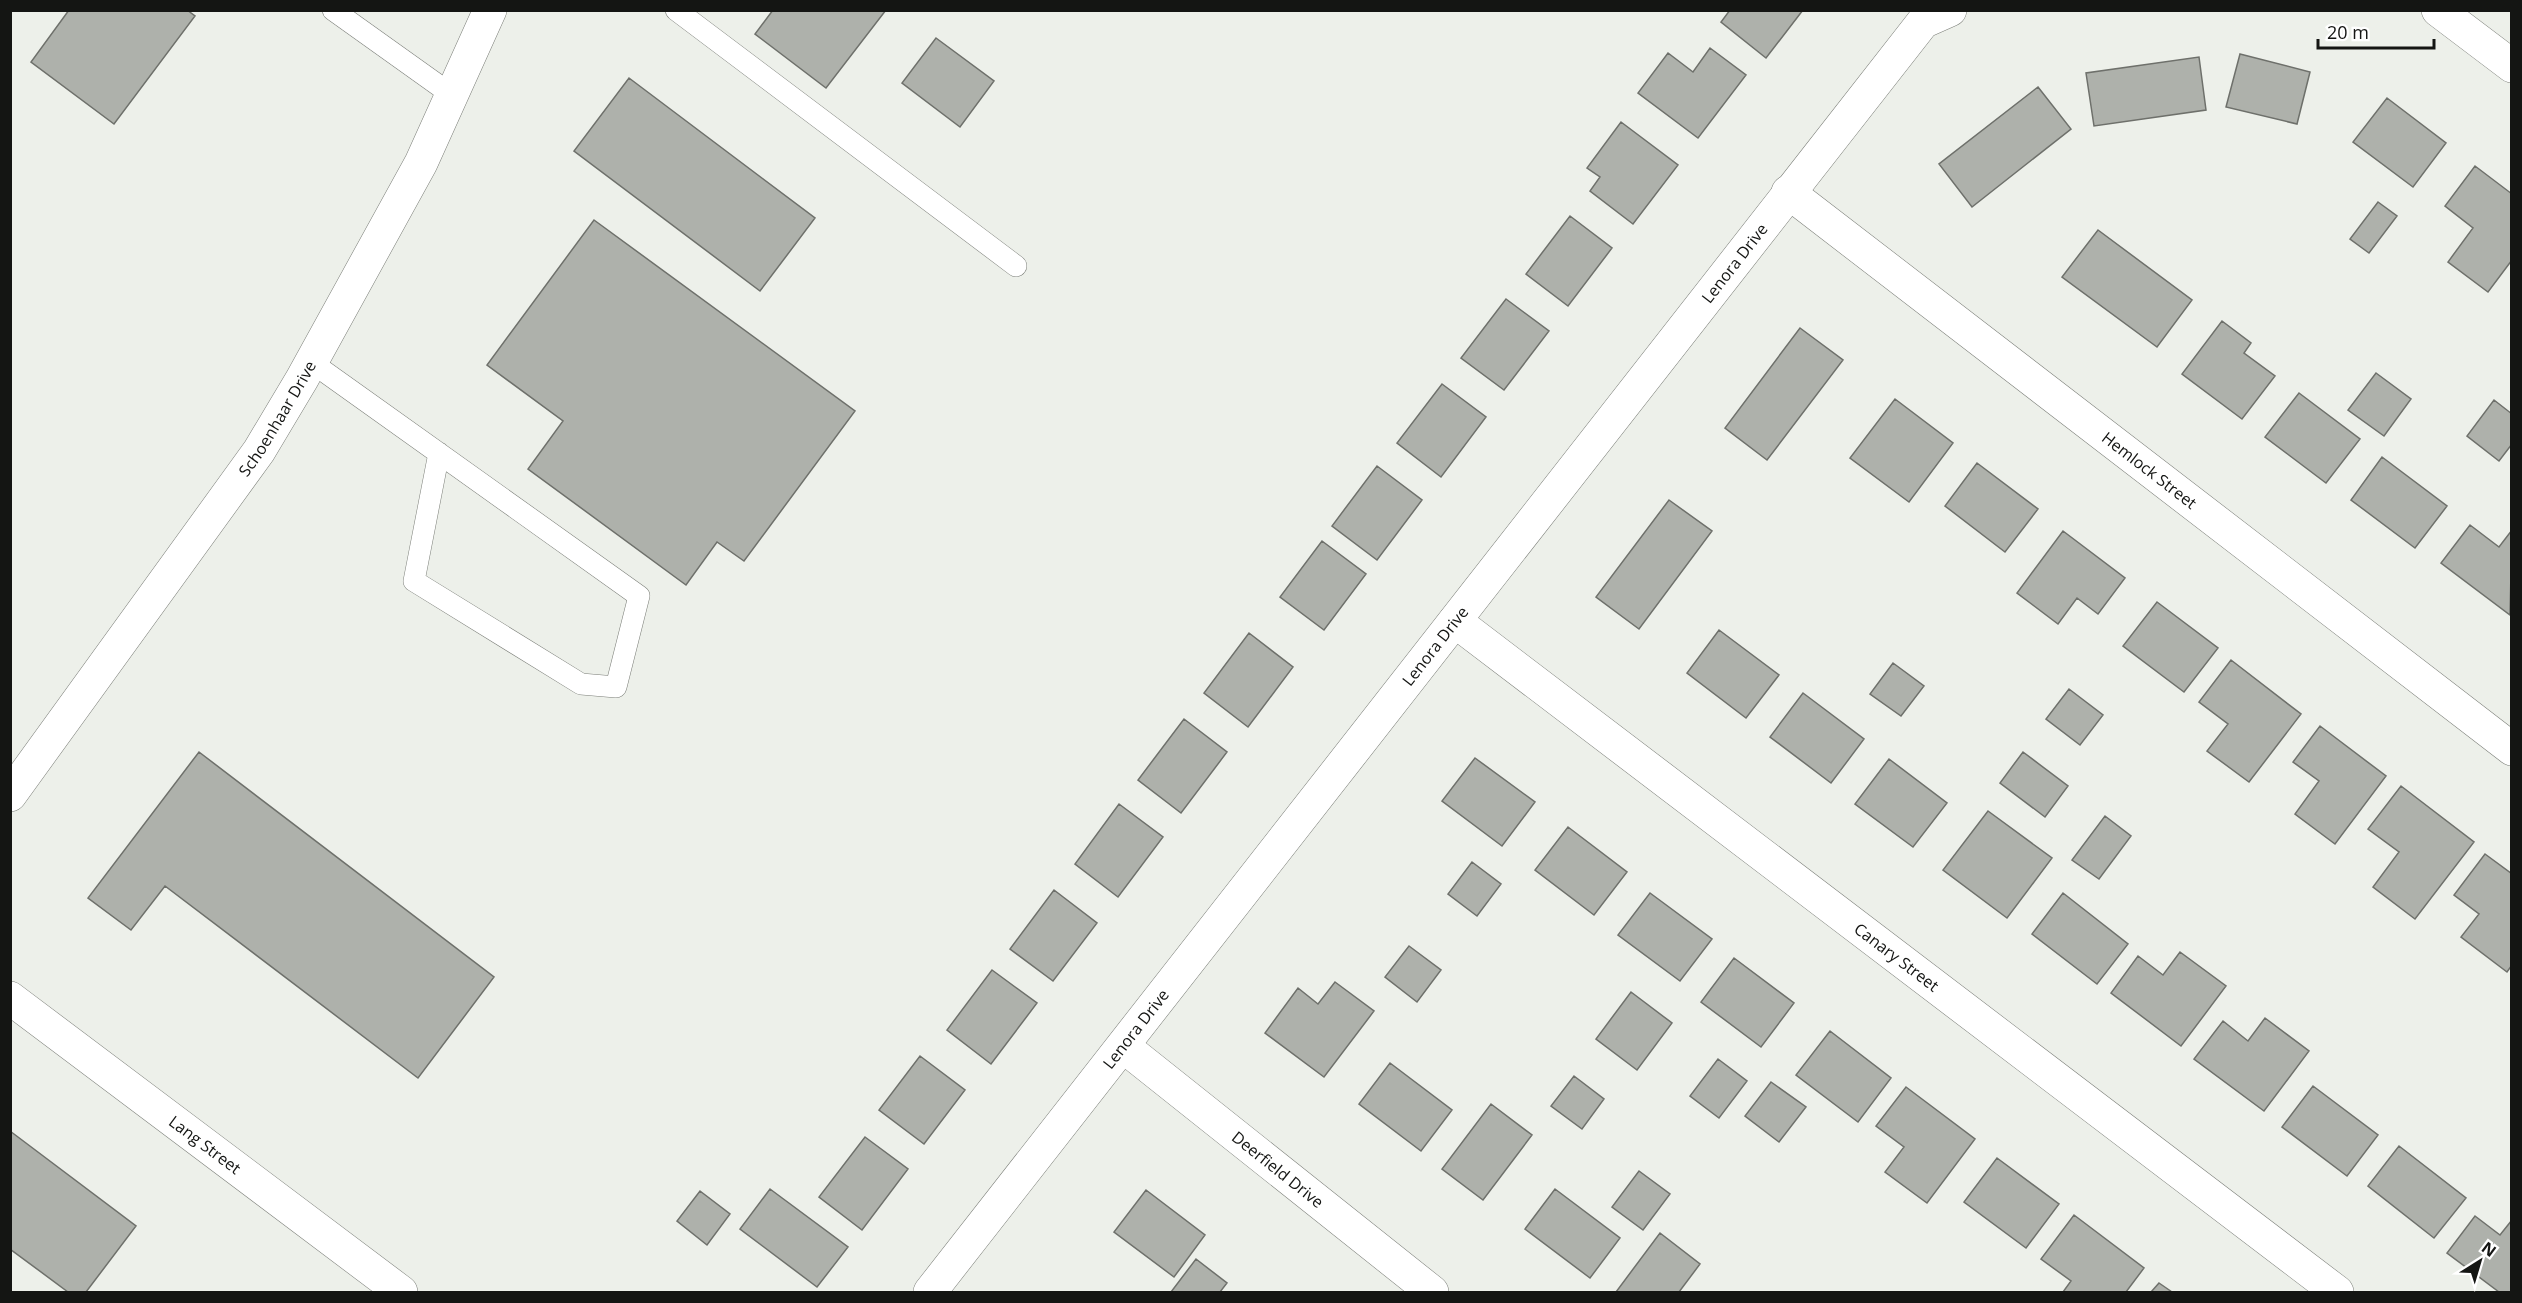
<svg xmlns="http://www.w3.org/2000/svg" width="2522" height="1303" font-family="'Open Sans',sans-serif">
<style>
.building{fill:#aeb1ab;stroke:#6e706b;stroke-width:1.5}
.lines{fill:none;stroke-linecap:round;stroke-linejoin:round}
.service-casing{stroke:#7b7e78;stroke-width:22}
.minor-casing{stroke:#7b7e78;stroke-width:34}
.service{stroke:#fff;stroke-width:21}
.minor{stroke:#fff;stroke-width:33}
.labels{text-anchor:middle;stroke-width:6;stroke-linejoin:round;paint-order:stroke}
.street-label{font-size:16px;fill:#141513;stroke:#fff}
</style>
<rect width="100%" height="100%" fill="#edf0ea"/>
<path class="building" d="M69,10h118l8,6 -81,108 -83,-62z
M773,10h113l-60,78 -71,-54z
M1730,10h73l-37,48 -45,-36z
M936,38l58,43 -34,46 -58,-44z
M1710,48l36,27 -48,63 -60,-45 30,-40 25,19z
M2240,54l70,18 -13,52 -71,-17z
M2199,57l7,53 -112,16 -8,-53z
M629,78l186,140 -55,73 -186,-140z
M2038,87l33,42 -99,78 -33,-43z
M2387,98l59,45 -33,44 -60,-45z
M1621,122l57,43 -45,59 -43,-33 10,-14 -13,-9z
M2475,166l37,28v66l-24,32 -40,-30 25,-34 -28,-22z
M2378,202l19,14 -28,37 -19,-14z
M1570,216l42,32 -44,58 -42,-32z
M594,220l261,191 -111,150 -27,-19 -31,43 -158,-116 35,-48 -76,-56z
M2098,230l94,70 -35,47 -95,-70z
M1506,299l43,32 -45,59 -43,-32z
M2222,321l29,22 -7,10 31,23 -33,43 -60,-45z
M1800,328l43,32 -76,100 -42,-32z
M2376,373l35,26 -27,37 -36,-26z
M1442,384l44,33 -45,60 -44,-34z
M2299,393l61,46 -34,44 -61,-46z
M1895,399l58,44 -44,59 -59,-44z
M2494,400l18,14v30l-13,17 -32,-25z
M2382,457l65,49 -32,42 -64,-48z
M1977,463l61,46 -33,43 -60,-46z
M1377,466l45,34 -45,60 -45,-34z
M1669,500l43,31 -73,98 -43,-32z
M2470,525l29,22 13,-17 -2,85 -69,-52z
M2063,531l62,47 -27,36 -21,-16 -19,26 -41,-31z
M1322,541l44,33 -42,56 -44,-33z
M2157,602l61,46 -34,44 -61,-46z
M1719,630l60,45 -33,43 -59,-45z
M1249,633l44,34 -45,60 -44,-34z
M2231,660l70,54 -52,68 -42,-31 21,-27 -29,-22z
M1893,663l31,23 -23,30 -31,-22z
M2069,689l34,26 -23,30 -34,-26z
M1803,693l61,46 -33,44 -61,-46z
M1184,719l43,33 -46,61 -43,-33z
M2320,726l66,50 -51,68 -40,-30 24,-33 -26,-19z
M199,752l295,225 -76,101 -253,-192 -34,44 -43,-32z
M2023,752l45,34 -23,31 -45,-34z
M1475,758l60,44 -33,44 -60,-45z
M1889,759l58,44 -34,44 -58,-43z
M2401,786l73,56 -59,77 -42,-32 26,-35 -31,-23z
M1119,804l44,33 -45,60 -43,-33z
M1988,811l64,47 -45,60 -64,-48z
M2105,816l26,20 -32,43 -27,-19z
M1568,827l59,45 -33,43 -59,-45z
M2485,854l27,20v91l-5,7 -46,-35 18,-23 -25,-19z
M1472,862l29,22 -24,32 -29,-22z
M1054,890l43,33 -44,58 -43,-32z
M1650,893l62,46 -32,42 -62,-46z
M2063,893l65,51 -31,40 -65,-50z
M1409,946l32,24 -24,32 -32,-25z
M2180,952l46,34 -45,60 -70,-53 27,-37 25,19z
M1734,958l60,45 -33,44 -60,-45z
M992,970l45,33 -46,61 -44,-34z
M1335,982l39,29 -50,66 -59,-44 33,-45 20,16z
M1631,992l41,31 -35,47 -41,-31z
M2265,1018l44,33 -45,60 -70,-52 29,-38 25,20z
M1830,1031l61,47 -33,44 -62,-47z
M920,1056l45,34 -41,54 -45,-34z
M1718,1059l29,22 -28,37 -29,-22z
M1390,1063l62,47 -31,41 -62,-47z
M1574,1076l30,23 -22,30 -31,-23z
M1771,1082l35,25 -27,35 -34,-26z
M2313,1086l65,49 -31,41 -65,-49z
M1906,1087l69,52 -48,64 -42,-31 19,-25 -28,-21z
M1491,1104l41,31 -49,65 -41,-31z
M10,1131l126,95 -50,66h-18l-58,-43z
M865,1137l43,32 -46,61 -43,-33z
M2399,1146l67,52 -32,40 -66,-52z
M1997,1158l62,46 -33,44 -62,-46z
M1639,1171l31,23 -27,36 -31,-23z
M770,1189l78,58 -31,40 -77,-58z
M1555,1189l65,49 -30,40 -65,-49z
M1146,1190l59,45 -31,42 -60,-45z
M700,1191l30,23 -23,31 -30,-24z
M2074,1215l70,53 -18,24h-63l8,-11 -30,-22z
M2475,1216l25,19 12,-15v72h-13l-52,-39z
M1660,1233l40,31 -21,28h-63z
M1196,1259l31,24 -7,9h-49z
M2159,1283l13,9h-21z"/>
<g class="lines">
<g class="service-casing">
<path id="service" d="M333,10l119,85
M676,10l340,256
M311,362l328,234 -23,91 -35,-3 -167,-103 25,-128"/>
</g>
<g class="minor-casing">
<g id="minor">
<path d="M2438,10l74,56"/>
<path id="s1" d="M1788,192l724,557"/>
<path id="s2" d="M1455,621l882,671"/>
<path id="s3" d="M10,795l249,-344 43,-72 119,-216 69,-153"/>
<path id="s4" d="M10,998l391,294"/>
<path id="s5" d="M1123,1046l309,246"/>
<path id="s6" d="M930,1292l993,-1270 27,-12"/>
</g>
</g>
<use href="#service" class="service"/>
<use href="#minor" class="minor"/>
</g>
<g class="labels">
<g class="street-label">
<text dy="6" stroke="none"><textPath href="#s6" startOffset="1306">Lenora Drive</textPath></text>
<text dy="6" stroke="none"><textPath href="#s3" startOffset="462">Schoenhaar Drive</textPath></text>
<text dy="6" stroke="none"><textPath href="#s1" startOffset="456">Hemlock Street</textPath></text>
<text dy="6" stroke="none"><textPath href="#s6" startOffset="820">Lenora Drive</textPath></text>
<text dy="6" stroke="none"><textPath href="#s2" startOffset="555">Canary Street</textPath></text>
<text dy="6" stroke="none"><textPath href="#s6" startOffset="334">Lenora Drive</textPath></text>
<text dy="6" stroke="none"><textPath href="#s4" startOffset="244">Lang Street</textPath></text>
<text dy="6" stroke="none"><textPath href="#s5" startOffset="198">Deerfield Drive</textPath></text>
</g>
</g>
<rect width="2522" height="1303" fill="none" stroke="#141513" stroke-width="24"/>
<g transform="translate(2480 1261) rotate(37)" stroke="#ffffff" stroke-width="4.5" paint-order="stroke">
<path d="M0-4.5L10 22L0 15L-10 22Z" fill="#141513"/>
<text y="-9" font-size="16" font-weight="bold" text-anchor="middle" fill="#141513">N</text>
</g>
<path d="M2318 39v9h116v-9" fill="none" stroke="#141513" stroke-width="3"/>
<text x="2327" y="39" font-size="18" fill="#141513" stroke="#ffffff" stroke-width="4.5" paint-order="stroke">20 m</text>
</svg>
